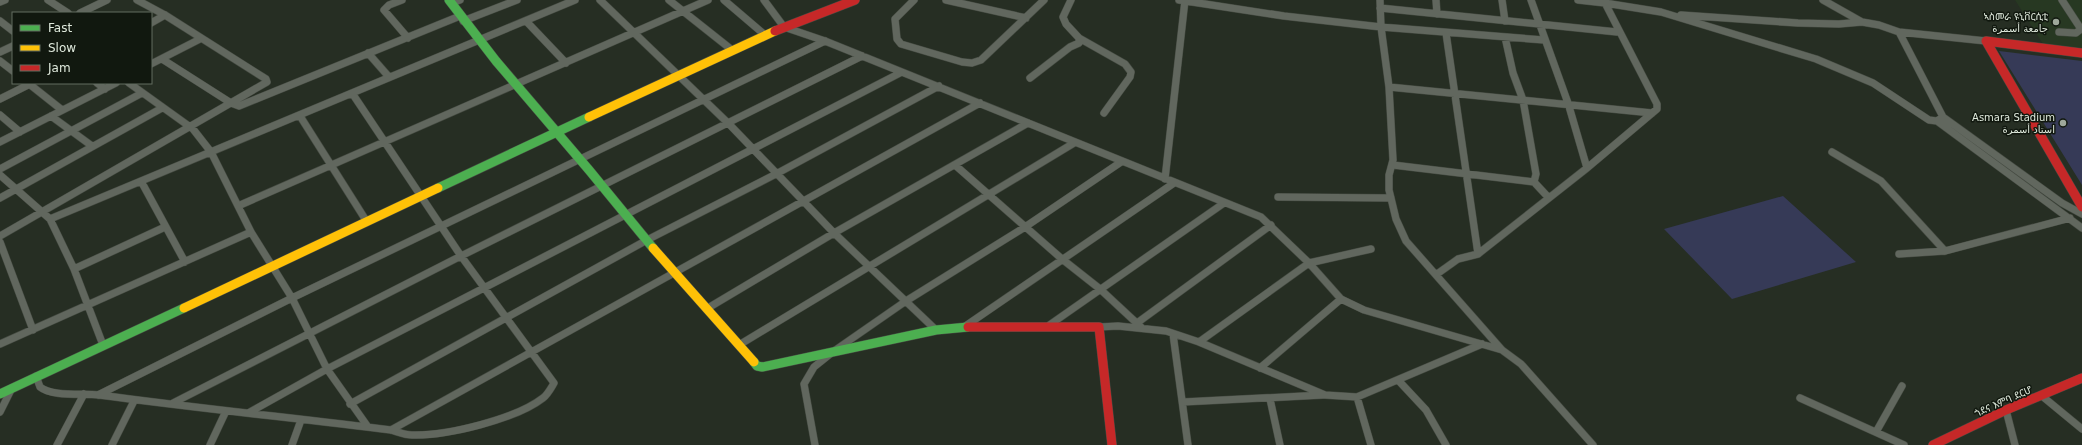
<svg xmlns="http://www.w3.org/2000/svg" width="2082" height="445" font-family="'DejaVu Sans','Noto Naskh Arabic','Noto Sans Ethiopic',sans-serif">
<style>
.built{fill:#273822}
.green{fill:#363a57}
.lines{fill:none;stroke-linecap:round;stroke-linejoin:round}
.street-casing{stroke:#454b42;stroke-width:8}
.fast-casing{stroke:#454b42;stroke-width:10}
.slow-casing{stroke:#454b42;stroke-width:10}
.jam-casing{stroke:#454b42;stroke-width:10}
.street{stroke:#61675e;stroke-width:7}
.fast{stroke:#4caf50;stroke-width:9}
.slow{stroke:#ffc107;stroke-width:9}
.jam{stroke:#c62828;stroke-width:9}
.poi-dot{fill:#9ea89b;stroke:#11180f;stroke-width:1.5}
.labels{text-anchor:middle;stroke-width:3;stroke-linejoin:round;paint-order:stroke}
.poi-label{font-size:10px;fill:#dfe9dc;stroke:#11180f;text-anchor:end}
.street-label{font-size:10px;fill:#dfe9dc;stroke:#11180f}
</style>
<rect width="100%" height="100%" fill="#262e23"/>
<path class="built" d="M2015,0h67v48l-39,-4z"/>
<path class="green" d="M1999,51l83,10v124z
M1783,196l73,66 -124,37 -68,-70z"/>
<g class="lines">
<g class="street-casing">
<path id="street" d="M48,0l20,13
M402,0l-13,5 -5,5 24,28
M600,0l129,124 105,109 102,97
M669,0l63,50
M724,0l41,35
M764,0l20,27 41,14 436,176 48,46 32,36 23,11 138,40
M914,0l-19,19 2,20 4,5 61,18 10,1 9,-3 63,-60
M946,0l80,18
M1179,0l105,16 97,11 163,13
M1380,0l1,27 8,60 4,73 -4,15v15l7,29 10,22 96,109 19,14 72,81
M1436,0l1,14
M1502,0l3,21
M1531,0l37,103 19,65
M1604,0l1,3 56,9 155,47 57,24 56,37 8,1 6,-4
M1823,0l39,22
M0,2l5,-2
M452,3l8,-3
M1380,8l237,24
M80,13l27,-13
M1681,15l117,8 41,1 23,-2 17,3 20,7
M0,21l13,10
M463,21l54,-21
M526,21l40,42
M151,23l14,-8
M2059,32l17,1 5,-4 -19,-29
M1446,33l32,221
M1505,37l8,36 10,27 13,74 -2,8 14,15
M1079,38l46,26 6,8 -1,5 -26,36
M1986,41l-87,-9 44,85 119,86 20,11
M0,52l13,-6
M368,53l21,24
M162,59l69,44 8,3 221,-90
M0,61l13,10
M151,64l49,-25
M1030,78l40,-31 9,-4v-5l-13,-14 -3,-7 8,-17
M28,83l34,27
M97,83l8,6
M129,83l64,46 18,23 40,80 41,66 35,71 41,58
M1389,87l263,26
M0,99l32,-16
M0,115l20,17
M51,116l41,30
M300,116l67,106
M1937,121l145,107
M0,142l116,-59
M1832,152l49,29 64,70
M955,165l107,94 38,30 42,39
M1393,165l141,17
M0,169l142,-76
M0,175l50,44 525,-219
M1165,179l20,-179
M141,181l44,81
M1278,197l113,1
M0,198l162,-90
M238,206l470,-206
M50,219l24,50 29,76
M0,236l267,-154 -1,-3 -101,-64 -28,-15
M0,242l33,88
M1899,254l46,-3 125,-33
M74,269l91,-42
M1437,274l21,-15 20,-5 109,-86 70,-59v-5l-52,-101 -27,-3
M708,308l126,-75 194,-110
M1137,323l134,-98
M1048,326l176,-123
M964,327l210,-144
M1099,327l19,-1 48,5 33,11 126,53 32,2 125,-53
M1173,334l15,111
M1199,342l110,-79 62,-14
M0,344l251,-112
M739,345l335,-202
M1260,368l81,-69
M36,376l4,11c12,10 43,6 59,8 97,13 195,23 292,35 7,2 14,5 21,5 35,1 104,-16 131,-37 5,-4 8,-10 11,-15l-93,-127 -109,-163
M1398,380l28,30 20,35
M98,395l194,-97 533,-257
M2042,396l40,33
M1357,397l14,48
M1800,398l104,47
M1270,399l10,46
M1183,402l140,-7
M173,403l288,-147 401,-200
M350,404l297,-164 129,-66 163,-88
M2006,410l9,35
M0,412l12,-24
M250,412l77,-43 573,-296
M391,430l589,-327
M1876,432l26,-46
M57,445l27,-51
M112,445l22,-44
M210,445l16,-34
M292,445l9,-25
M815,445l-11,-61 10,-17 20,-16 72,-50 119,-74 96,-65"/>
</g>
<g class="fast-casing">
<path id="fast" d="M449,0l47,61 93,109 64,78
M438,188l151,-71
M754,362l3,4 5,1 174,-37 32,-3
M0,394l184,-86"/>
</g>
<g class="slow-casing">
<path id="slow" d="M589,117l186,-86
M653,248l101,114
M184,308l254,-120"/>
</g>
<g class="jam-casing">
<path id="jam" d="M775,31l80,-31
M2082,53l-96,-12 96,166
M968,327h131l13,118
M1933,445l73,-35 76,-32"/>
</g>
<use href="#street" class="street"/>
<use href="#fast" class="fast"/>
<use href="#slow" class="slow"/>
<use href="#jam" class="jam"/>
</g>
<g class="poi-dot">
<circle cx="2056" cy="22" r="4"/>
<circle cx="2063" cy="123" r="4"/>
</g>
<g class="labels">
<g class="poi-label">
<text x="2048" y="20">ኣስመራ ዩኒቨርሲቲ<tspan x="2048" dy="12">جامعة أسمرة</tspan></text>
<text x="2055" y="121">Asmara Stadium<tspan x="2055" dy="12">استاد أسمرة</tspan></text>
</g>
<g class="street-label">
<text transform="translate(2003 401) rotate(-24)" y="4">ጎደና እምባ ደርሆ</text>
</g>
</g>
<rect x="12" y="12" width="140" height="72" fill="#11180f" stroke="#636c61"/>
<rect x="20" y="25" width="20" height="6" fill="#4caf50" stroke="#636c61"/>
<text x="48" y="32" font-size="12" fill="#dfe9dc">Fast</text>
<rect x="20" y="45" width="20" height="6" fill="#ffc107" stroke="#636c61"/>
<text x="48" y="52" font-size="12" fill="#dfe9dc">Slow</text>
<rect x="20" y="65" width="20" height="6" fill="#c62828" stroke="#636c61"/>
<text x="48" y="72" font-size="12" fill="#dfe9dc">Jam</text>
</svg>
